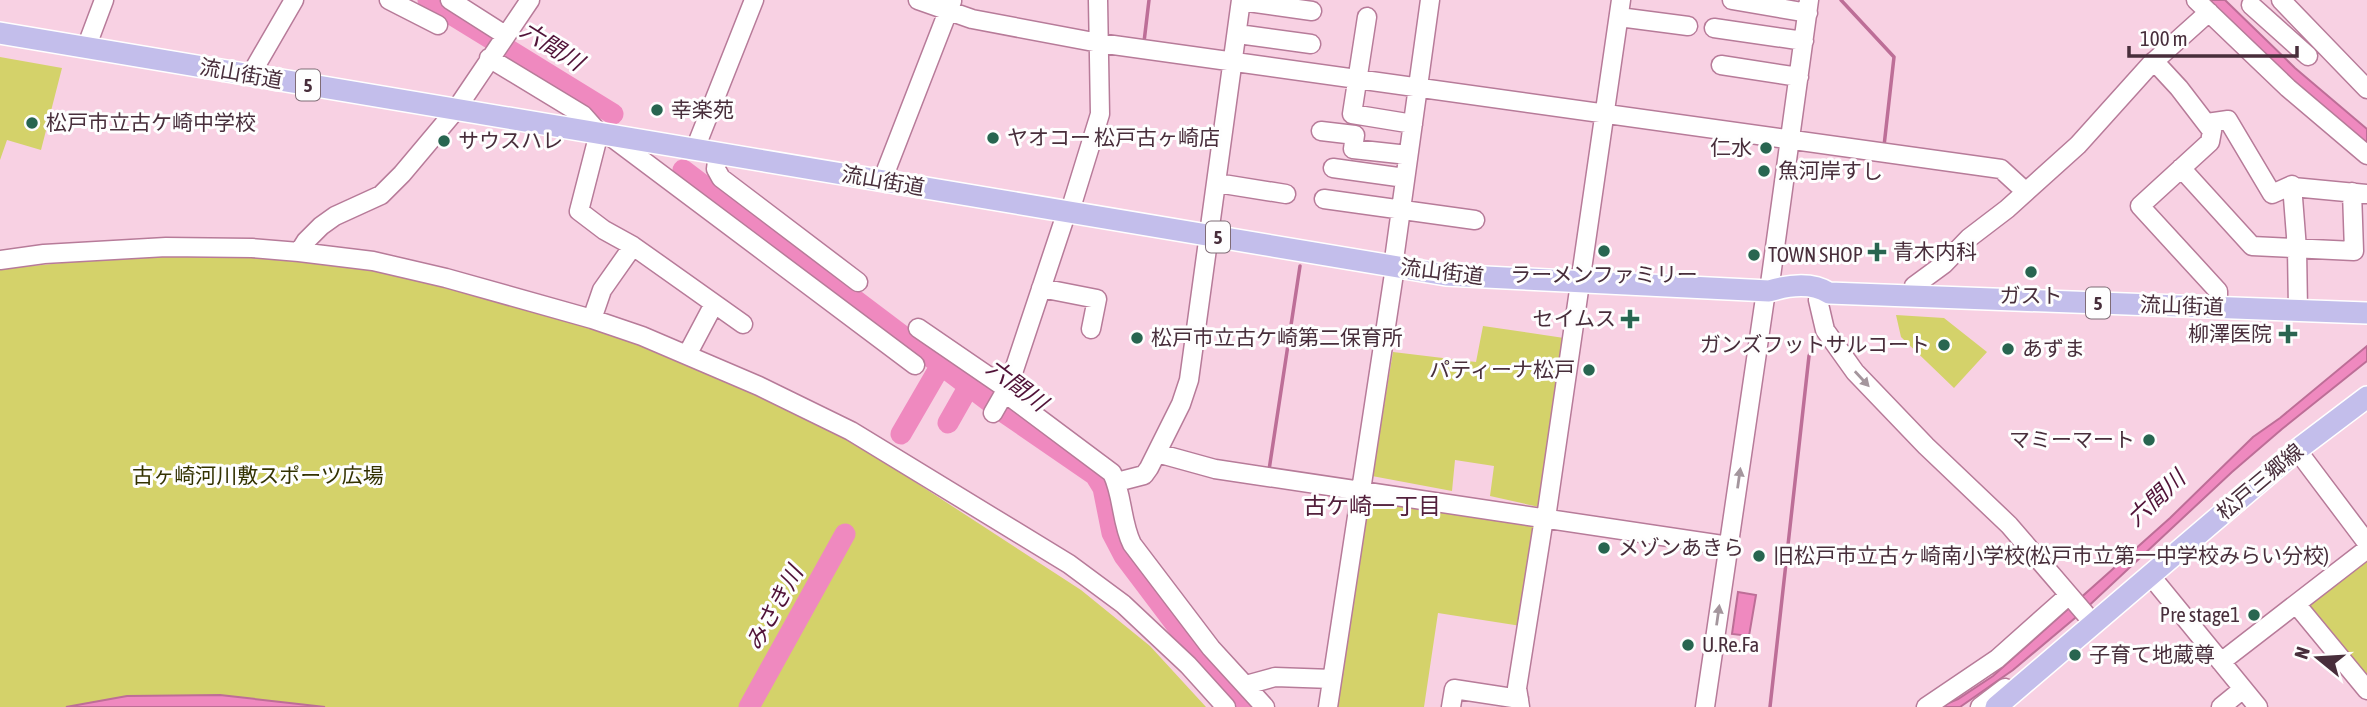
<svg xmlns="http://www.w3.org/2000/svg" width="2367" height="707" font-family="'Asap Condensed','Noto Sans JP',sans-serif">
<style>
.green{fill:#d4d26a}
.water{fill:#ef89bf;stroke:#bd6e97;stroke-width:2}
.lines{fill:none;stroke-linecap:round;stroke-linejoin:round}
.stream{stroke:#bd6e97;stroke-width:3.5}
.river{stroke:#ef89bf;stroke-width:21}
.minor-casing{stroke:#b77b99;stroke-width:21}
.major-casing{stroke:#fff;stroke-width:24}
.minor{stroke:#fff;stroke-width:18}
.major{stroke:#c3beeb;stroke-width:21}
.oneway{fill:#a4969d}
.poi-dot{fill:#286550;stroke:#fefefe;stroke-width:2.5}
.labels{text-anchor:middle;stroke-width:6;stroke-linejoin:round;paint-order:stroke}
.shield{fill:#fefefe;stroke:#7f6c76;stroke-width:2}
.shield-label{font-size:19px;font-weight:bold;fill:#482e3b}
.street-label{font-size:21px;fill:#482e3b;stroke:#fefefe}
.poi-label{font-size:21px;fill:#482e3b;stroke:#fefefe;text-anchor:start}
.park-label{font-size:21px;fill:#333200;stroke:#fefefe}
.water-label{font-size:23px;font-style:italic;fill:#511338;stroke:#fefefe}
.neighbourhood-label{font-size:23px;fill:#53203c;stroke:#fefefe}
</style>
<rect width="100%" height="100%" fill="#f8d1e3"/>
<path class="green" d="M0,57l62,11 -21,82 -34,-10 -7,20z
M166,253l97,1 91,11 145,33 151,51 176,75 255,166 69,56 56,61h-881l-105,-12 -93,1 -61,11h-66v-438z
M1896,315l48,3 43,34 -33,36 -53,-51z
M1483,326l81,12 -25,169 -49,-11 4,-30 -39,-6 -3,31 -80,-15 21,-124 83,10z
M1370,497l167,26 -16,103 -83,-13 -14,94h-88z
M2367,557v121l-61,-75z"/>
<path class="water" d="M2201,0h24l70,68 72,61v22z
M2367,346v15l-85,68 -50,43 -151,141 -68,57 -53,37h-21l19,-8 35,-23 177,-158 83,-81 27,-19z
M1738,592l18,3 -7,41 -17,-2z
M220,695l105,12h-259l61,-11z"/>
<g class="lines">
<path class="stream" d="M1841,0l53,57 -10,89
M1144,42l5,-42
M1269,470l31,-204
M1770,707l39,-351 3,-7 8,-7"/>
<path class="river" d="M428,0l185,114
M683,170l319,241 93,64 8,13 9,45 12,23 74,98 46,53
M948,423l21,-37
M901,434l40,-69
M749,707l96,-173"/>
<g class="minor-casing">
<path id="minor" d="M389,0l49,25
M450,0l55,35
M918,0l54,19 127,24 902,126 25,23
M1732,0l76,13
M2196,0l92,88 79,67
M2281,0l86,89
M1241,1l71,10
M2251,5l57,51
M1367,17l-15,97 61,10
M1619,17l69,9
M1714,28l90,13
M1238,34l73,10
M86,48l18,-48
M489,58l94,57 16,18 -20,78 25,19 29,16 -31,44 -10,29
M2154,61l25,27 33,43 -2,11 -70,64 78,85v16
M1721,65l78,12
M253,76l1,-7 40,-69
M2207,123l21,-3 44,74 20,-9 5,64 1,61
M1321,131l34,4 -2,14 55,6
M610,136l305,229
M695,149l59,-149
M718,153l-2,16 5,9 137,104
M1333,168l72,10
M2181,168l71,78 102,5 -2,-59
M882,181l70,-180
M1217,183l69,11
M2293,187l74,7
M1324,199l151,21
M1070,211l30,-97 -2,-114
M633,246l110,78
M299,252l7,-11 15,-15 14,-10 46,-21 21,-21 53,-63 75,-111
M0,260l44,-6 122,-7 86,1 47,4 74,9 73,17 146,41 50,17 117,50 92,45 218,133 54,40 65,61 38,42
M1393,267l37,-267
M1041,288l56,11 -6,30
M1769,291l40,-291
M1913,297l1,-11 30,-22 25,-26 38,-29 71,-64 72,-80 59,-53
M1818,300l7,30 30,42 71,74 83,79 85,99
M918,328l89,61
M687,355l27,-51
M1005,393l107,80c11,22 9,49 20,71l79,104 54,59
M993,413l16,-28 58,-174
M2297,450l70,93
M1157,453l58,16 514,77
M1117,482l27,-7 5,-7 32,-64 8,-24 52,-380
M1546,518l75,-518
M2150,575l108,132
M2296,604l71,86
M2221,662l146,-113
M1246,685l29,-8 57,2
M1328,707l67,-440
M1451,707l3,-18 65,10
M1520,707l-3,-19 27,-170
M1705,707l61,-416
M1926,707l71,-48 72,-64
M1980,707l25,-19
M2221,707l22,-18"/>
</g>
<g class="major-casing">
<path id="major" d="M0,33l1446,242 323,16c20,-6 43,-9 60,2l538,20
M1996,707l301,-257 70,-53"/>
</g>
<use href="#minor" class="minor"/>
<use href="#major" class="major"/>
</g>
<defs><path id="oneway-solid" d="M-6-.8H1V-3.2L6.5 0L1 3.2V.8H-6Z" transform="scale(1.75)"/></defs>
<g class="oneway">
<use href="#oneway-solid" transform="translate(1862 379) rotate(47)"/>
<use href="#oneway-solid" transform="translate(1739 478) rotate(-82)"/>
<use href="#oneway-solid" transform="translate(1718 615) rotate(-82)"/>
</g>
<g class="poi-dot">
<circle cx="657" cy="110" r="7"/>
<circle cx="32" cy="123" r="7"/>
<circle cx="993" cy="138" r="7"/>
<circle cx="444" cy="141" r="7"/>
<circle cx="1766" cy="148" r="7"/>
<circle cx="1764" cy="171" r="7"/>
<circle cx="1604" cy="251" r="7"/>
<path d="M1873.5 241.5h7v7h7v7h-7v7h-7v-7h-7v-7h7z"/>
<circle cx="1754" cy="255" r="7"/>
<circle cx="2031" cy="272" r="7"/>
<path d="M1626.5 308.5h7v7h7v7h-7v7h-7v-7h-7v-7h7z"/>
<path d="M2284.5 323.5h7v7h7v7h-7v7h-7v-7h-7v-7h7z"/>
<circle cx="1137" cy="338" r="7"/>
<circle cx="1944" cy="345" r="7"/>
<circle cx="2008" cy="349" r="7"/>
<circle cx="1589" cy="370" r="7"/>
<circle cx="2149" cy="440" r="7"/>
<circle cx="1604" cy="548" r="7"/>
<circle cx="1759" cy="556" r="7"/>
<circle cx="2254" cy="615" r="7"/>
<circle cx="1688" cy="645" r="7"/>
<circle cx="2075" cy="655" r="7"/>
</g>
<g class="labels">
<g class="shield">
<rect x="296" y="69.5" width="24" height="31" rx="5"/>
<rect x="1206" y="221.5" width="24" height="31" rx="5"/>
<rect x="2086" y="287.5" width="24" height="31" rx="5"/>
</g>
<g class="shield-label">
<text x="308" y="92">5</text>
<text x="1218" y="244">5</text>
<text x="2098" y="310">5</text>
</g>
<g class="street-label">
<text transform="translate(241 74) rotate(10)" y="7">流山街道</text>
<text transform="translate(883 181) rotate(10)" y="7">流山街道</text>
<text transform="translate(1442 272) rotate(7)" y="7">流山街道</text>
<text transform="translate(2182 306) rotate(2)" y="7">流山街道</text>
<text transform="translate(2260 482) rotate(-40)" y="7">松戸三郷線</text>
</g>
<g class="poi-label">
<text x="671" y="117">幸楽苑</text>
<text x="46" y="130">松戸市立古ケ崎中学校</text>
<text x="1007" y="145">ヤオコー 松戸古ヶ崎店</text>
<text x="458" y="148">サウスハレ</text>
<text x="1752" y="155" text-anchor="end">仁水</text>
<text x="1778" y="178">魚河岸すし</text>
<text x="1893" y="259">青木内科</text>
<text x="1768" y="262">TOWN SHOP</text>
<text x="1604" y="282" text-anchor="middle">ラーメンファミリー</text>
<text x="2031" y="303" text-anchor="middle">ガスト</text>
<text x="1616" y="326" text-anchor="end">セイムス</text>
<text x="2272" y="341" text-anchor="end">柳澤医院</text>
<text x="1151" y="345">松戸市立古ケ崎第二保育所</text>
<text x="1930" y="352" text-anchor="end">ガンズフットサルコート</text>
<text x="2022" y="356">あずま</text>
<text x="1575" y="377" text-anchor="end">パティーナ松戸</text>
<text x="2135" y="447" text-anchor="end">マミーマート</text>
<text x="1618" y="555">メゾンあきら</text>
<text x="1773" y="563">旧松戸市立古ヶ崎南小学校(松戸市立第一中学校みらい分校)</text>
<text x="2240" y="622" text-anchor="end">Pre stage1</text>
<text x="1702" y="652">U.Re.Fa</text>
<text x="2089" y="662">子育て地蔵尊</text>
</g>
<g class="park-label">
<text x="258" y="483">古ヶ崎河川敷スポーツ広場</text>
</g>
<g class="water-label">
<text transform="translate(552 46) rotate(32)" y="8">六間川</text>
<text transform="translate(1017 385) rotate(37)" y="8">六間川</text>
<text transform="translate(2156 498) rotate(-43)" y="8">六間川</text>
<text transform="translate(774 608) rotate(-61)" y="8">みさき川</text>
</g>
<g class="neighbourhood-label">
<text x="1372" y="514">古ケ崎一丁目</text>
</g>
</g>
<g transform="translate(2318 658) rotate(288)" stroke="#fefefe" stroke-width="5" paint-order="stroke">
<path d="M0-5L12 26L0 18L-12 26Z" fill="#482e3b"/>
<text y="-10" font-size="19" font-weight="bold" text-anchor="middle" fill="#482e3b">N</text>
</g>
<path d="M2129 46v10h168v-10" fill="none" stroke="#482e3b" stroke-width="3.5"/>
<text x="2140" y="46" font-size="21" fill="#482e3b" stroke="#fefefe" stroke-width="5" paint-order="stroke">100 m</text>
</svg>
